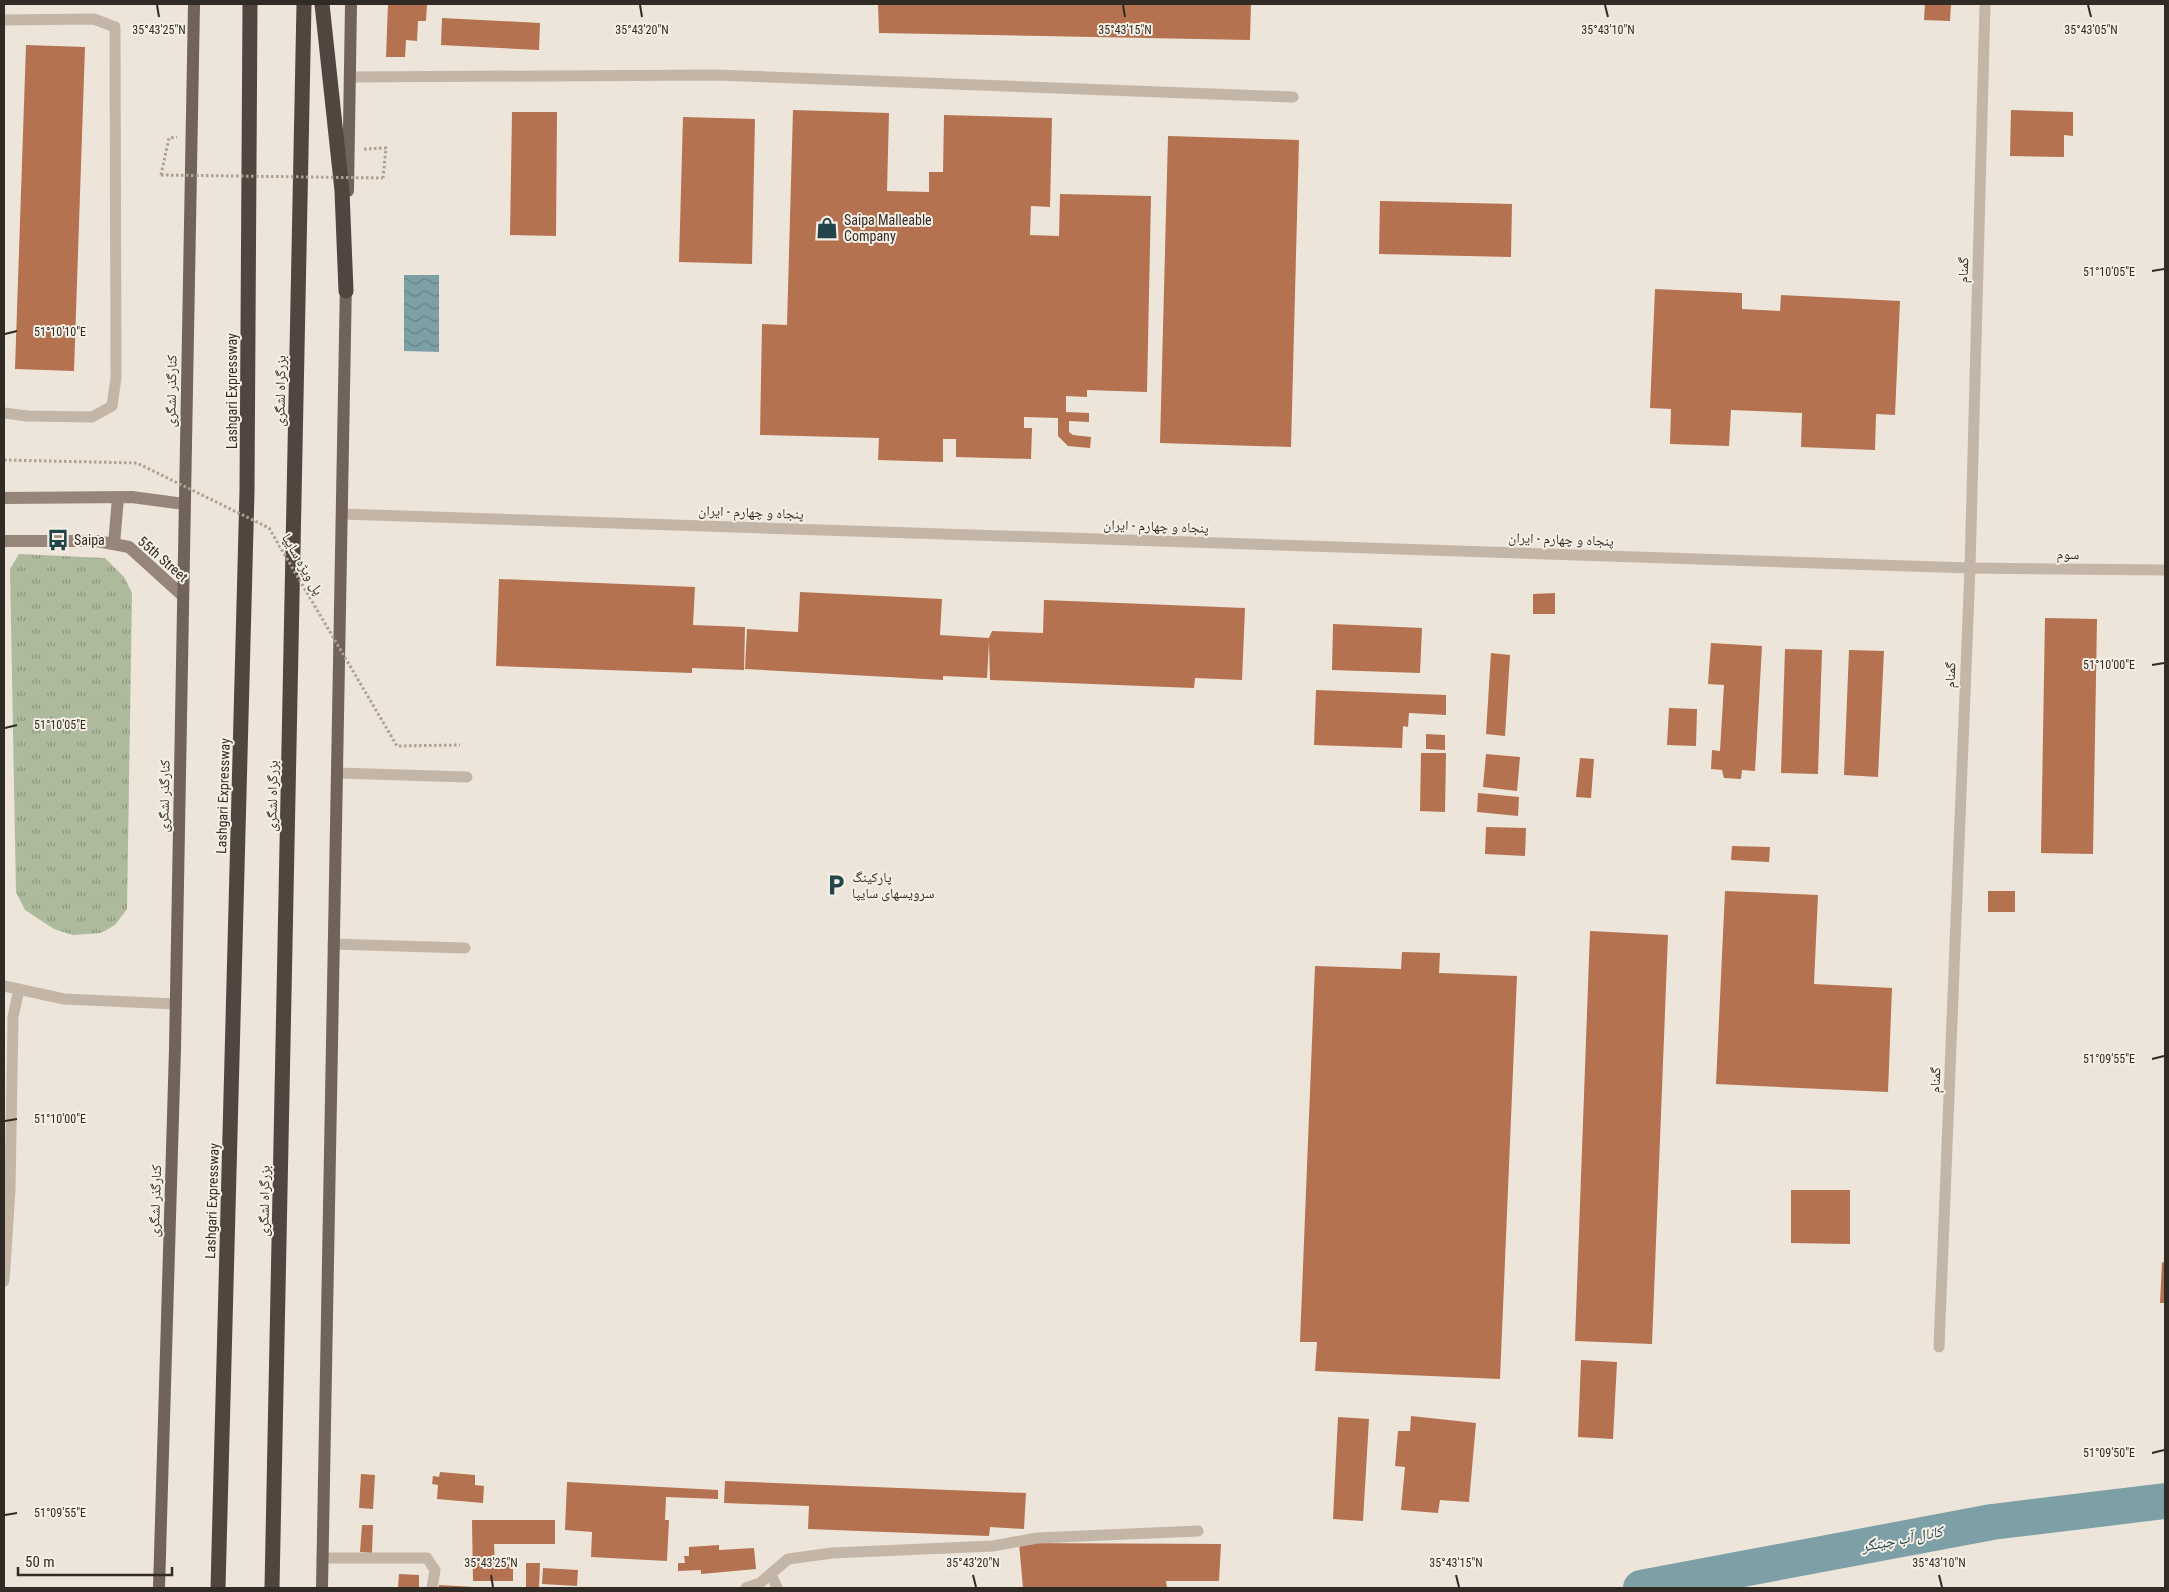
<svg xmlns="http://www.w3.org/2000/svg" width="2169" height="1592" font-family="'Roboto Condensed','Noto Naskh Arabic',sans-serif">
<style>
.grass{fill:url(#grass-tufts)}
.water{fill:url(#water-waves)}
.lines{fill:none;stroke-linecap:round;stroke-linejoin:round}
.river{stroke:#7ca0a6;stroke-width:36}
.building{fill:#b47250}
.path{stroke:#aea192;stroke-width:3;stroke-dasharray:2.5 2.5;stroke-linecap:butt}
.lane{stroke:#c3b6a7;stroke-width:11}
.secondary{stroke:#968679;stroke-width:12}
.primary{stroke:#71635a;stroke-width:12}
.highway{stroke:#51463f;stroke-width:15}
.path-bridge{stroke:#aea192;stroke-width:3;stroke-dasharray:2.5 2.5;stroke-linecap:butt}
.ticks{fill:none;stroke:#312b26;stroke-width:2}
.labels{text-anchor:middle;stroke-width:4;stroke-linejoin:round;paint-order:stroke}
.poi-label{font-size:14px;fill:#312b26;stroke:#f5efe5;text-anchor:start}
.street-label{font-size:14px;fill:#312b26;stroke:#f5efe5}
.water-label{font-size:15px;font-style:italic;fill:#22454c;stroke:#f5efe5}
.ticks-label{font-size:12px;text-anchor:middle;fill:#312b26;stroke:#f5efe5;stroke-width:4;stroke-linejoin:round;paint-order:stroke}
</style>
<defs>
<pattern id="grass-tufts" width="24" height="20" patternUnits="userSpaceOnUse" patternTransform="scale(1.25)"><rect width="24" height="20" fill="#adba9c"/><path d="M3 7l-1-3M5 7V3M7 7l1-3M15 17l-1-3M17 17v-4M19 17l1-3" fill="none" stroke="#8d977f"/></pattern>
<pattern id="water-waves" width="16" height="10" patternUnits="userSpaceOnUse" patternTransform="scale(1.25)"><rect width="16" height="10" fill="#7ca0a6"/><path d="M0 5q4-4 8 0t8 0" fill="none" stroke="#668387"/></pattern>
</defs>
<rect width="100%" height="100%" fill="#ede5d9"/>
<path class="grass" d="M19,554l86,4 19,19 8,16 -5,316 -12,16 -14,8 -28,2 -19,-6 -29,-19 -9,-18 -6,-323z"/>
<path class="water" d="M404,275h35v77l-35,-1z"/>
<g class="lines">
<path class="river" d="M1641,1588l351,-66 173,-21"/>
</g>
<path class="building" d="M388,4l39,1 -1,16h-8l-1,20 -11,-1 -1,17h-19z
M878,4h373l-1,36 -371,-7z
M1925,4h26l-1,17 -26,-1z
M442,18l98,5 -1,27 -98,-5z
M26,45l59,2 -11,324 -59,-2z
M793,110l96,3 -2,78 42,1v-20h14l1,-57 108,3 -2,89 -19,-1 -1,29 29,1 1,-42 91,2 -4,196 -60,-2v7l-21,-1v16l23,1v9l-20,-1v11l4,3 18,2 -1,11 -22,-2 -10,-10v-18l-34,-1v11h8l-1,31 -75,-2v-18h-13v23l-65,-2 1,-22 -119,-3 2,-111 25,1z
M2011,110l62,2v24l-9,-1v22l-54,-1z
M512,112h45l-1,124 -46,-1z
M683,117l72,2 -3,145 -73,-2z
M1168,136l131,4 -8,307 -131,-4z
M1380,201l132,3 -1,53 -132,-3z
M1655,289l87,4v16l38,2 1,-16 119,6 -5,114 -19,-1 -1,36 -74,-3 1,-34 -71,-3 -2,36 -59,-2 1,-35 -21,-1z
M499,579l196,8 -2,38 52,2 -1,43 -52,-2v5l-196,-7z
M800,592l142,7 -2,36 49,3 3,-7 51,2 1,-33 201,8 -3,72 -47,-2 -1,10 -204,-8 -1,-39 -2,37 -44,-2v4l-198,-11 2,-40 51,3z
M1555,593v21h-22v-20z
M2045,618l52,1 -4,235 -52,-1z
M1333,624l89,4 -2,45 -88,-3z
M1711,643l51,3 -7,125 -13,-1 -1,9 -17,-1 -2,-8 -11,-1 1,-19 8,1 4,-66 -16,-1z
M1785,649l37,1 -4,124 -37,-1z
M1849,650l35,1 -6,126 -34,-2z
M1491,653l19,2 -5,81 -19,-2z
M1316,690l130,5v20l-37,-2 -1,14 -5,-1 -1,22 -88,-3z
M1669,708l28,1 -1,37 -29,-1z
M1426,734l19,1v15l-19,-1z
M1421,753h25l-1,59 -25,-1z
M1486,754l34,3 -3,34 -34,-4z
M1580,758l14,1 -3,39 -15,-1z
M1478,793l41,4 -1,19 -41,-4z
M1486,827l40,1 -1,28 -40,-2z
M1732,846l38,1 -1,15 -38,-2z
M1725,891l93,4 -4,89 78,4 -4,104 -172,-8z
M1988,891h27v21h-27z
M1590,931l78,4 -16,409 -77,-3z
M1402,952l38,1 -1,20 78,3 -17,403 -185,-8 2,-29h-17l15,-376 86,3z
M1791,1190h59v54l-59,-1z
M2162,1262l3,1v40h-5z
M1581,1360l36,2 -4,77 -35,-2z
M1411,1416l65,7 -7,79 -29,-2 -2,13 -37,-3 4,-43 -10,-1 3,-35h12z
M1338,1417l31,2 -6,102 -30,-2z
M440,1472l35,3v10l9,1 -1,17 -46,-4 1,-14 -6,-1 1,-8 6,1z
M361,1474l14,1 -2,34 -14,-1z
M725,1481l301,12 -2,36 -34,-2 -1,9 -181,-7 1,-23 -85,-3z
M567,1482l151,8v9l-52,-2 -1,23h4l-2,41 -76,-4 1,-25 -27,-2z
M472,1520h83v24h-61l1,20h18v17h-40z
M362,1525h11l-1,28 -12,-1z
M1019,1543l202,1 -2,37h-53l1,7h-144z
M719,1545v5l35,-2 2,21 -55,5v-4l-23,1v-8h7l-1,-7h5v-9z
M526,1563h14l-1,25h-13z
M543,1568l35,2 -1,16 -35,-2z
M399,1574l20,1v13h-21z
M439,1585l35,2v1h-35z"/>
<g class="lines">
<path class="path" d="M364,149l22,-1 -3,30
M161,175l8,-37 8,-1"/>
<path class="lane" d="M4,20l90,-1 21,8 1,351 -4,28 -20,11 -65,-1 -23,-3
M350,77l365,-2 578,22
M342,514l1628,54 195,2
M337,773l130,4
M333,944l132,4
M4,986l60,13 112,5
M4,1281l6,-91 3,-173 6,-28
M1939,1347l31,-779 15,-564
M322,1558h105l8,12 -3,18
M771,1574l6,14
M746,1588l14,-5 28,-24 44,-6 161,-7 44,-8 161,-7"/>
<path class="secondary" d="M4,498l128,-1 52,7
M4,541h93l32,6 53,48
M114,544l4,-46"/>
<path class="primary" d="M348,191l3,-187
M159,1588l16,-539 19,-1045
M322,1588l24,-1307"/>
<path class="highway" d="M322,4l20,187 4,100
M218,1588l29,-1097 3,-487
M272,1588l32,-1584"/>
<path class="path-bridge" d="M161,175l222,3
M4,460l133,3 132,65 128,218 63,-1"/>
</g>
<path class="ticks" d="M157,5l2,12M640,5l2,12M1123,5l2,12M1605,5l3,12M2088,5l3,12M2152,271l12,-2M5,334l12,-3M2152,665l12,-2M5,728l12,-3M2152,1059l12,-3M5,1121l12,-2M2152,1453l12,-3M5,1515l12,-2M491,1575l2,12M973,1575l3,12M1456,1575l3,12M1939,1575l3,12"/>
<defs>
<g id="shop-bare" transform="scale(1.725)"><path d="M-5-2.5h2.3a2.7 3.5 0 0 1 5.4 0H5L5.5 6h-11ZM-1.5-2.5h3a1.5 2.3 0 0 0-3 0Z" fill="#22454c" stroke="#f5efe5" stroke-width="2.5" paint-order="stroke"/></g>
<g id="bus-bare" transform="scale(1.725)"><path d="M-5-6H5V4H4V6H2V4H-2V6H-4V4H-5ZM-3.5-4V0h7V-4ZM-3.5 1.2v1.5H-2V1.2ZM2 1.2v1.5H3.5V1.2Z" fill="#22454c" stroke="#f5efe5" stroke-width="2.5" paint-order="stroke"/></g>
<g id="parking-bare" transform="scale(1.725)"><path d="M-3.5-5.5H1a3.5 3.5 0 0 1 0 7H-1V5.5H-3.5ZM-1-3.4V-.6H.8a1.4 1.4 0 0 0 0-2.8Z" fill="#22454c" stroke="#f5efe5" stroke-width="2.5" paint-order="stroke"/></g>
</defs>
<g fill-rule="evenodd">
<use href="#shop-bare" x="827" y="228"/>
<use href="#bus-bare" x="58" y="540"/>
<use href="#parking-bare" x="836" y="885"/>
</g>
<g class="labels">
<g class="poi-label">
<text x="844" y="225">Saipa Malleable<tspan x="844" dy="16">Company</tspan></text>
<text x="74" y="545">Saipa</text>
<text x="852" y="882">پارکینگ<tspan x="852" dy="16">سرویسهای سایپا</tspan></text>
</g>
<g class="street-label">
<text transform="translate(1963 270) rotate(-88)" y="5">گمنام</text>
<text transform="translate(171 391) rotate(-89)" y="5">کنارگذر لشگری</text>
<text transform="translate(232 391) rotate(-90)" y="5">Lashgari Expressway</text>
<text transform="translate(280 391) rotate(-89)" y="5">بزرگراه لشگری</text>
<text transform="translate(751 512) rotate(2)" y="5">پنجاه و چهارم - ایران</text>
<text transform="translate(1156 526) rotate(2)" y="5">پنجاه و چهارم - ایران</text>
<text transform="translate(1561 539) rotate(2)" y="5">پنجاه و چهارم - ایران</text>
<text transform="translate(2068 554) rotate(1)" y="5">سوم</text>
<text transform="translate(163 559) rotate(41)" y="5">55th Street</text>
<text transform="translate(303 564) rotate(60)" y="5">پل ویژه سایپا</text>
<text transform="translate(1950 675) rotate(-88)" y="5">گمنام</text>
<text transform="translate(164 796) rotate(-89)" y="5">کنارگذر لشگری</text>
<text transform="translate(223 796) rotate(-88)" y="5">Lashgari Expressway</text>
<text transform="translate(272 796) rotate(-89)" y="5">بزرگراه لشگری</text>
<text transform="translate(1935 1080) rotate(-88)" y="5">گمنام</text>
<text transform="translate(155 1201) rotate(-88)" y="5">کنارگذر لشگری</text>
<text transform="translate(212 1201) rotate(-88)" y="5">Lashgari Expressway</text>
<text transform="translate(264 1201) rotate(-89)" y="5">بزرگراه لشگری</text>
</g>
<g class="water-label">
<text transform="translate(1902 1539) rotate(-11)" y="5">کانال آب چیتگر</text>
</g>
</g>
<g class="ticks-label">
<text x="159" y="34">35°43'25"N</text>
<text x="642" y="34">35°43'20"N</text>
<text x="1125" y="34">35°43'15"N</text>
<text x="1608" y="34">35°43'10"N</text>
<text x="2091" y="34">35°43'05"N</text>
<text x="2109" y="276">51°10'05"E</text>
<text x="60" y="336">51°10'10"E</text>
<text x="2109" y="669">51°10'00"E</text>
<text x="60" y="729">51°10'05"E</text>
<text x="2109" y="1063">51°09'55"E</text>
<text x="60" y="1123">51°10'00"E</text>
<text x="2109" y="1457">51°09'50"E</text>
<text x="60" y="1517">51°09'55"E</text>
<text x="491" y="1567">35°43'25"N</text>
<text x="973" y="1567">35°43'20"N</text>
<text x="1456" y="1567">35°43'15"N</text>
<text x="1939" y="1567">35°43'10"N</text>
</g>
<rect width="2169" height="1592" fill="none" stroke="#312b26" stroke-width="10"/>
<path d="M18 1567v8h154v-8" fill="none" stroke="#312b26" stroke-width="2.5"/>
<text x="25" y="1567" font-size="15" fill="#312b26" stroke="#f5efe5" stroke-width="4" paint-order="stroke">50 m</text>
</svg>
